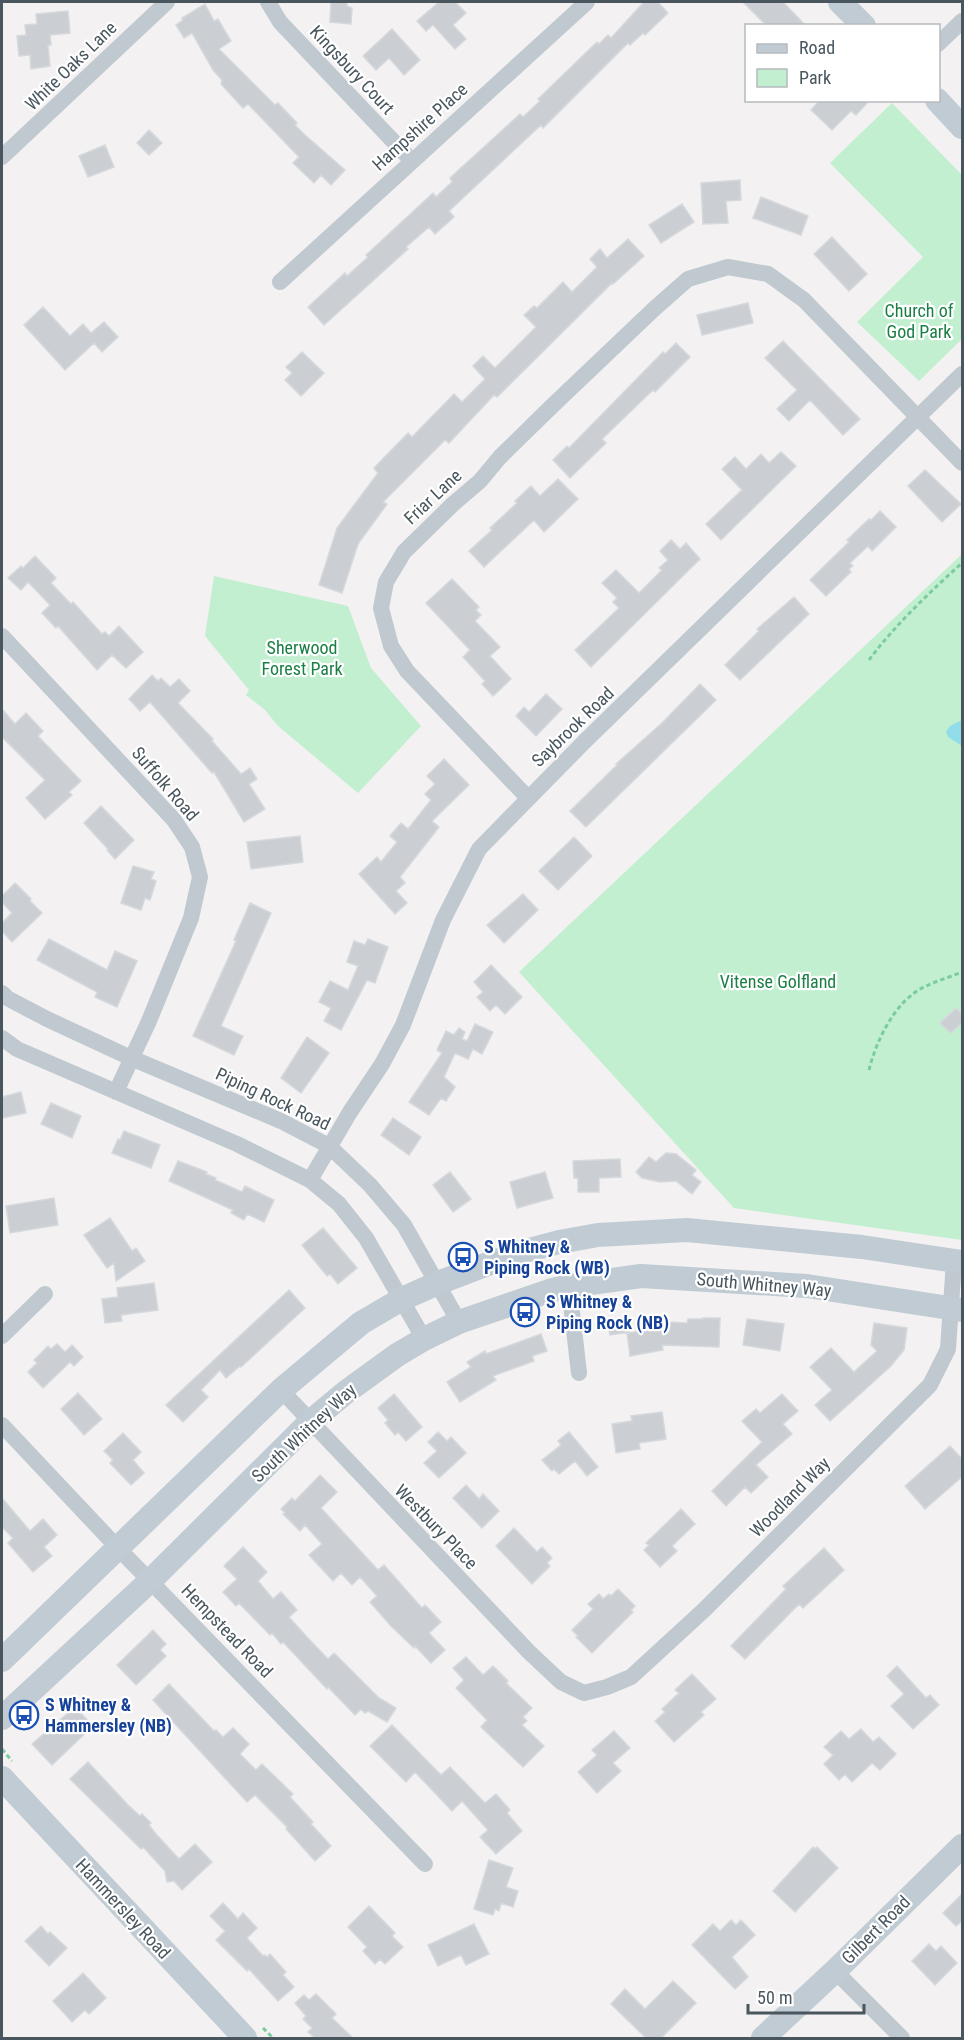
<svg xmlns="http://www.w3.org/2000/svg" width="964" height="2040" font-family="'Roboto Condensed',sans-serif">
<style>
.green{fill:#c2efd0}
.water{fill:#91deea}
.building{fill:#cbcfd3;stroke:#d5d8dc;stroke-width:1.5}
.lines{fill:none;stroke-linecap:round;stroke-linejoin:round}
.path{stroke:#7bcc9e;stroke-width:3;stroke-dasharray:4.5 3;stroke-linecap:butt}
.street{stroke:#bfc9cf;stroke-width:16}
.secondary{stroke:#c0cbd4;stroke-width:24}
.labels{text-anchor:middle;stroke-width:4.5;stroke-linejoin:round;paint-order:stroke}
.street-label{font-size:18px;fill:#49565e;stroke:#fff}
.park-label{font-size:18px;fill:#1a7f45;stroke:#fff}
.transit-label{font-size:18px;font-weight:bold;fill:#164399;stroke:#fff;text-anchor:start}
</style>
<rect width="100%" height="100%" fill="#f3f1f1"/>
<path class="green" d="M892,103l70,72v164l-43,42 -62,-59 66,-65 -93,-94z
M962,554v686l-228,-32 -215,-236z
M214,576l134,30 23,62 50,58 -63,67 -80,-67 -13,-16 -19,-15 3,-5 -44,-54z"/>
<path class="water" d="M962,720v26l-14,-9 -2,-5 4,-6z"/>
<path class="building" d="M331,2h16v4l5,2 -1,16 -21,-2z
M439,2h16l11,11 -13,12 13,14 -11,10 -22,-24 -7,6 -9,-10z
M644,2h14l10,11 -23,22 -2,-2 -13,12 -2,-2 -85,85 -2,-3 -92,86 5,6 -19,17 -6,-7 -23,20 2,2 -84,76 -16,-18 37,-34 2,3 21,-19 -2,-2 67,-62 3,4 16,-15 -2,-4 70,-64 3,3 17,-16 -2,-2 59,-57 2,2 9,-9 3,3z
M743,2h40l23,24h-39z
M205,4l9,17 4,-2 13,22 -12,8 56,56 3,-2 19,20 -2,2 10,10 40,35 -14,15 -10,-10 -7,8 -21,-20 6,-6 -51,-53 -5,4 -22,-24 1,-4 -9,-10 -21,-37 -8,5 -8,-13 7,-5 -1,-2z
M68,11l2,22 -20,2 1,10h-3l2,21 -19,3 -1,-14 -11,1 -2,-20 9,-1 -1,-10 12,-1 -1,-10z
M392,29l28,31 -16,15 -15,-17 -13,12 -13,-14z
M820,100h50l-14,15 -5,-4 -19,19 -21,-20z
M149,130l13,13 -13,12 -12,-12z
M105,145l9,22 -26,10 -9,-21z
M740,180l1,20 -15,1 2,22 -25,1 -2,-41z
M761,197l47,19 -7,19 -48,-17z
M682,204l12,18 -33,21 -12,-18z
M832,237l35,37 -18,17 -35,-37z
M628,239l16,17 -31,28 -1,-1 -115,114 -3,-2 -45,48 -4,-3 -62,62 4,2 -29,40 -16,49 -23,-8 18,-57 41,-55 -4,-5 34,-35 4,4 42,-43 8,8 23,-23 -12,-13 10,-10 12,12 41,-41 -12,-12 10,-9 3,2 26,-26 9,10 25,-25 -7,-8 10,-10 7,9z
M748,303l5,20 -51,12 -5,-20z
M43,307l27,29 13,-12 8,9 13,-11 14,15 -16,15 -8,-9 -29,27 -41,-45z
M783,341l77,78 -17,16 -33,-35 -21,21 -12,-12 20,-19 -32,-32z
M676,343l14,14 -35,35 -2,-2 -51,49 4,4 -36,35 -17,-18 14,-14 2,2 94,-96 2,2z
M302,352l22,21 -23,23 -16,-16 7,-7 -6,-6z
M781,452l15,14 -75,74 -15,-16 36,-34 -20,-21 13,-12 11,12 15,-15 8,9z
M925,470l36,34 -19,18 -34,-36z
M558,479l20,20 -34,33 -10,-12 -50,47 -15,-16 23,-21 -2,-2 27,-25 -2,-2 16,-15 9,10z
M880,511l16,16 -24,24 -4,-5 -18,17 3,3 -4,3 2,3 -25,24 -16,-16 39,-38 -2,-2 22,-21 2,1z
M671,540l9,9 6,-6 14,16 -109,108 -16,-17 44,-42 -6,-6 4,-4 -15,-15 14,-13 23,23 23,-23 -3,-2 9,-8 -8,-9z
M35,556l21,22 -5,5 20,21 2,-2 29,32 3,-2 4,4 10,-10 24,26 -17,16 -14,-13 -15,15 -39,-44 -2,2 -14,-15 8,-8 -22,-23 -7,8 -13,-12 13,-12 2,2z
M452,579l27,28 -3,3 5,5 -6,6 25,26 -10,9 21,23 -18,17 -11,-12 3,-3 -22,-24 7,-7 -44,-47z
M794,597l15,17 -69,66 -15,-15 34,-34 -2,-2z
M152,675l6,6 3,-3 9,9 9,-8 11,12 -12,12 35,36 -1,2 29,33 9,-6 7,11 -8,5 16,25 -21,13 -30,-50 -2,1 -62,-71 -10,9 -11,-12z
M700,684l16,16 -130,127 -16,-16 47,-46 -1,-1 46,-41z
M546,694l16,15 -26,27 -20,-20 8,-9 5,5z
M2,709l13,15 11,-11 17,18 -5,5 43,45 -12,11 3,3 -27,24 -19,-21 19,-18 -43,-43z
M444,759l25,26 -37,36 7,6 -39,50 5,6 -9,8 11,12 -12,11 -36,-40 18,-17 4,5 16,-20 -7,-6 11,-13 7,6 23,-29 -6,-6 10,-10 -8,-8z
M101,806l33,34 -19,19 -8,-9 1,-1 -24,-26z
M300,836l3,26 -52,7 -4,-27z
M574,837l18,19 -34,34 -19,-19z
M133,866l21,6 -3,7 5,2 -6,19 -5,-2 -4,12 -20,-7z
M15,883l16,16 -1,2 12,12 -30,29 -10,-11v-8l10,-10 -10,-11v-6z
M523,894l15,16 -34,33 -17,-18z
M250,903l21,10 -50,113 22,10 -9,19 -41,-19 43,-95 -2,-1z
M49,939l58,31 8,-19 22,10 -20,46 -22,-10 2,-5 -60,-32z
M368,939l20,8 -13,36 -8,-3 -26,50 -17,-9 7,-13 -12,-6 11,-21 18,9 10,-24 -11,-4 7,-21 11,4z
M491,965l31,32 -17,17 -9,-9 -6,6 -13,-14 6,-5 -9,-10z
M956,1008l7,7v7l-12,11 -11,-10z
M475,1024l18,8 -11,22 -9,-5 -5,10 -13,-6 -11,24 11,10 -9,14 -5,-3 -12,17 -20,-13 33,-49 -5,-3 9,-19 8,4 5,-7 6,4 -3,7 5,2z
M307,1037l22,16 -28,40 -20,-15z
M21,1092l5,21 -24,5v-21z
M51,1103l30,13 -9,22 -31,-14z
M393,1118l28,19 -12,18 -28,-20z
M124,1131l36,14 -9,23 -39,-15 6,-14 2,1z
M666,1153l10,1 20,16 -4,5 9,7 -9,12 -16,-13 -16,1 -18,-4 -6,-6 13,-15 7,5z
M620,1159l1,18 -22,1v14h-21v-14h-4l-1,-17z
M178,1161l29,11 -1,2 10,4 -1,2 27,12 3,-6 29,14 -10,22 -17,-8 -3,6 -13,-7 2,-3 -64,-29z
M450,1172l21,27 -18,13 -20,-27z
M545,1172l8,26 -36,10 -7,-26z
M54,1198l4,27 -48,8 -4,-27z
M110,1218l22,33 4,-3 9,13 -29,20 -2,-18 -7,5 -23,-33z
M323,1228l34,40 -19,16 -8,-10 -3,2 -25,-31z
M154,1283l4,27 -37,5 1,6 -17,2 -3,-24 16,-2 -1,-9z
M289,1290l16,18 -64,59 -1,-1 -14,12 -6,-8 -19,20 7,7 -25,25 -17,-17z
M627,1317l2,15 -19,3 -3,-15z
M703,1318h17l-1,29 -57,-2 1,5 -33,6 -3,-23 40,-6v-5l20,1 1,-4h15z
M747,1319l37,5 -4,27 -37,-6z
M874,1323l33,5 -3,22 -13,16 -61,55 -15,-16 17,-15 -22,-23 21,-19 23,24 23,-21 -6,-6z
M541,1334l6,17 -15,5 2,5 -41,15 3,4 -36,22 -13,-20 24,-15 -4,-5 18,-11 1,3z
M57,1344l8,8 7,-7 11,12 -9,9 -4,-4 -27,26 -15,-16 9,-9 -3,-3 14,-14 3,3z
M78,1393l24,26 -18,16 -23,-26z
M394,1394l28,33 -16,14 -8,-9 -3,3 -10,-12 3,-3 -10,-12z
M782,1394l16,17 -15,13 9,10 -36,31 12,12 -17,16 -6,-6 -19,19 -14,-15 50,-49 -20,-21 14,-12 4,4z
M662,1412l4,27 -27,4 1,6 -24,4 -4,-29 20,-3 -1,-5z
M438,1432l9,9 4,-4 15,16 -27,25 -15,-15 13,-12 -9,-9z
M569,1432l29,35 -11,9 -12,-15 -16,13 -5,-5 -2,2 -10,-11 19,-15 -3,-4z
M123,1433l18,19 -8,8 11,13 -13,12 -21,-22 3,-3 -9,-9z
M950,1446l13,14v16l-38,33 -20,-23z
M320,1475l17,17 -16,16 57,62 6,-5 38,43 3,-3 16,17 -12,11 16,17 -14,13 -16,-17 -1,2 -24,-23 -20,-23 7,-6 -17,-19 -8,8 -11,-12 -8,8 -24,-26 13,-11 -17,-19 -5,6 -17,-17 2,-1 -4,-4 11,-11 3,3z
M466,1485l13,14 4,-5 16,17 -17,17 -29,-30z
M2,1498l28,33 13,-12 14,16 -13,12 8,9 -19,16 -25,-29 5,-5 -11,-11z
M681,1509l14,15 -23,22 5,5 -17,16 -16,-17 5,-5 -3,-2z
M514,1528l23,24 5,-5 10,11 -5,5 3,3 -18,18 -36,-38z
M243,1547l24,25 -9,9 15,18 8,-7 16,18 -8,7 18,20 21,22 6,-6 45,45 17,10 -9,14 -19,-11 -3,2 -4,-4 -6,6 -27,-28 -1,2 -44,-47 -2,2 -9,-11 -2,2 -31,-32 -3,3 -13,-14 14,-13 -13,-13z
M824,1548l20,22 -41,38 -4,-4 -54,55 -14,-13 55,-57 -3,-3z
M618,1589l17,17 -4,4 2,2 -41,41 -16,-16 2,-1 -6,-6 21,-21 -5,-5 11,-10 4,5 6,-5 2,2z
M153,1630l13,14 -6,6 6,6 -30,29 -19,-20z
M466,1657l17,18 10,-9 15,15 -2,2 26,25 -9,9 4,4 -5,4 22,21 -21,21 -42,-40 6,-7 -31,-32 8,-8 -11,-12z
M897,1666l29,32 4,-3 9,10 -26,24 -22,-23 13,-12 -17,-18z
M692,1674l24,25 -15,13 3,3 -30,27 -19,-21 10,-9 -3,-3 17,-16 -4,-3z
M169,1684l45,47 2,-1 7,7 10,-9 16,16 -9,10 16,16 6,-6 31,30 -3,3 23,25 -2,2 20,22 -16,15 -29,-32 1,-2 -32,-32 -8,7 -94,-102z
M75,1707l18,19 -41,39 -20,-21z
M392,1725l49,50 9,-8 35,36 11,-9 14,16 -3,3 15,18 -26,23 -16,-17 8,-7 -26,-29 -10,10 -37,-39 -9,10 -36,-36z
M861,1729l12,13 6,-5 17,17 -16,16 -8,-7 -20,19 -7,-8 -6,6 -15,-16 9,-9 -9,-8 17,-16 8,8z
M614,1731l16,17 -17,15 8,8 -24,22 -19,-21 19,-17 -5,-5z
M88,1762l40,43 12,11 2,-2 9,9 -2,2 7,9 23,25 16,-15 17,18 -30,28 -8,-9 -7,1 -2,-11 -22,-24 -2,2 -71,-70z
M813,1847l2,2 2,-2 21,21 -43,44 -22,-21z
M489,1860l24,8 -7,19 12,4 -5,16 -12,-4 -2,8 -4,-2 -2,6 -19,-6z
M963,1893v27l-7,6 -13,-13z
M223,1903l15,16 5,-6 14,15 -10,10 16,18 2,-1 2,2 3,-3 16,18 -3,3 11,12 -16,14 -29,-32 -2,2 -31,-31 9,-9 -15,-15z
M369,1906l26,27 -3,3 11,11 -18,17 -5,-5 -5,5 -12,-13 4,-4 -19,-20z
M731,1920l5,5 5,-5 14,15 -23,22 16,20 -13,12 -43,-44 21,-21 7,7z
M474,1924l15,30 -23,11 -5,-10 -23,11 -10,-21z
M41,1926l7,8 2,-2 17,16 -18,18 -24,-25z
M929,1944l7,7 5,-5 16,17 -22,22 -23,-24z
M83,1973l23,25 -17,16 -4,-4 -13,12 -19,-21z
M673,1981l23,22 -35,35h-15l-35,-34 14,-15 20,20z
M316,1994l20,20 -4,4 21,20h-38l-7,-6 4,-4 -9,-9 3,-3 -11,-13 9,-8 5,5z"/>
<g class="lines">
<path class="path" d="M869,660c25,-34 62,-69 93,-97
M869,1070c7,-29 26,-69 55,-83 12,-6 26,-10 38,-15
M2,1749l10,12
M263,2028l10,10"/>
<path class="street" d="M268,2l12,20 132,139
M938,44l24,-23
M2,157l165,-155
M280,282l307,-280
M2,636l172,184 18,27 8,30 -9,41 -42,103 -33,71
M528,798l-121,-127 -16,-25 -10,-38 5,-26 18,-30 49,-48 27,-23 20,-24 50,-49 104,-99 34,-30 40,-12 40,7 36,26 158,163
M2,993l5,5 40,21 84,39 150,63 48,25 41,39 34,40 55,97
M2,1038l15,11 220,95 73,36 29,24 27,34 58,101
M310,1180l40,-68 32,-48 21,-39 40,-105 36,-71 105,-107 378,-368
M569,1286l10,87
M2,1336l43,-42
M281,1390l248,262 32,30 23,11 23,-6 24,-10 73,-67 226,-225 18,-36 6,-88
M2,1425l115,122 308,317
M835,1971l67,67"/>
<path class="secondary" d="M840,2l24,24
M937,100l25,27
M2,1660l279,-270 80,-67 41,-24 36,-16 76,-29 45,-12 39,-7 89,-5 175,17 100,15
M2,1718l148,-137 160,-159 36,-30 51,-37 27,-16 35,-17 90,-31 20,-5 72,-10 166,10 155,24
M2,1778l243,260
M763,2038l72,-67 127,-125"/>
</g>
<defs>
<g id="bus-ring" transform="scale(1.5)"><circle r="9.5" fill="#fff" stroke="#1a4fb4" stroke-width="1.5"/><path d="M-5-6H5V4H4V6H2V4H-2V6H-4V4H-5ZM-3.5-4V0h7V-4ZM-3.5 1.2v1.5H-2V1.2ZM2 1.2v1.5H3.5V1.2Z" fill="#1a4fb4"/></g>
</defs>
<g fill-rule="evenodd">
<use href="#bus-ring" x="463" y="1257"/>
<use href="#bus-ring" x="525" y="1312"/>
<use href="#bus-ring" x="24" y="1715"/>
</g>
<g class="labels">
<g class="street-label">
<text transform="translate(71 66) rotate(-44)" y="6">White Oaks Lane</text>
<text transform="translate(352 70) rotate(47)" y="6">Kingsbury Court</text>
<text transform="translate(420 127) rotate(-42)" y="6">Hampshire Place</text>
<text transform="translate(433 497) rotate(-43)" y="6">Friar Lane</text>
<text transform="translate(573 727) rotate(-44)" y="6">Saybrook Road</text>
<text transform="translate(165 784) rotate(49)" y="6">Suffolk Road</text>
<text transform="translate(273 1099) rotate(25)" y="6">Piping Rock Road</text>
<text transform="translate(764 1285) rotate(5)" y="6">South Whitney Way</text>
<text transform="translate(304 1433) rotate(-43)" y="6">South Whitney Way</text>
<text transform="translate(790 1497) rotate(-45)" y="6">Woodland Way</text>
<text transform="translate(436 1527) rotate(46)" y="6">Westbury Place</text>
<text transform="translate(227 1631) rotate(46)" y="6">Hempstead Road</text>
<text transform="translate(123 1909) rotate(47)" y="6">Hammersley Road</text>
<text transform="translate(876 1930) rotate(-45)" y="6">Gilbert Road</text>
</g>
<g class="park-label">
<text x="919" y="317">Church of<tspan x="919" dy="21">God Park</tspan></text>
<text x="302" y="654">Sherwood<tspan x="302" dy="21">Forest Park</tspan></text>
<text x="778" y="988">Vitense Golfland</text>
</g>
<g class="transit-label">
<text x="484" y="1253">S Whitney &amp;<tspan x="484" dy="21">Piping Rock (WB)</tspan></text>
<text x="546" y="1308">S Whitney &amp;<tspan x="546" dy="21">Piping Rock (NB)</tspan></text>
<text x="45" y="1711">S Whitney &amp;<tspan x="45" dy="21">Hammersley (NB)</tspan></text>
</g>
</g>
<rect width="964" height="2040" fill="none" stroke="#49565e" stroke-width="6"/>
<rect x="745" y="24" width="195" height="78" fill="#ffffff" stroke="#b6bbbf" stroke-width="1.5"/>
<rect x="757" y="44" width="30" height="9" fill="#c0cbd4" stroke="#b6bbbf" stroke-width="1.5"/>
<text x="799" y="54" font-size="18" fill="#49565e">Road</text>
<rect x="757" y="69" width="30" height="18" fill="#c2efd0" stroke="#b6bbbf" stroke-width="1.5"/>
<text x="799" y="84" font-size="18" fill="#49565e">Park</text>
<path d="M748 2004v9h116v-9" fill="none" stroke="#49565e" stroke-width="3"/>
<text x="757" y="2004" font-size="18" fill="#49565e" stroke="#ffffff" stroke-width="4.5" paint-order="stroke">50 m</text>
</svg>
